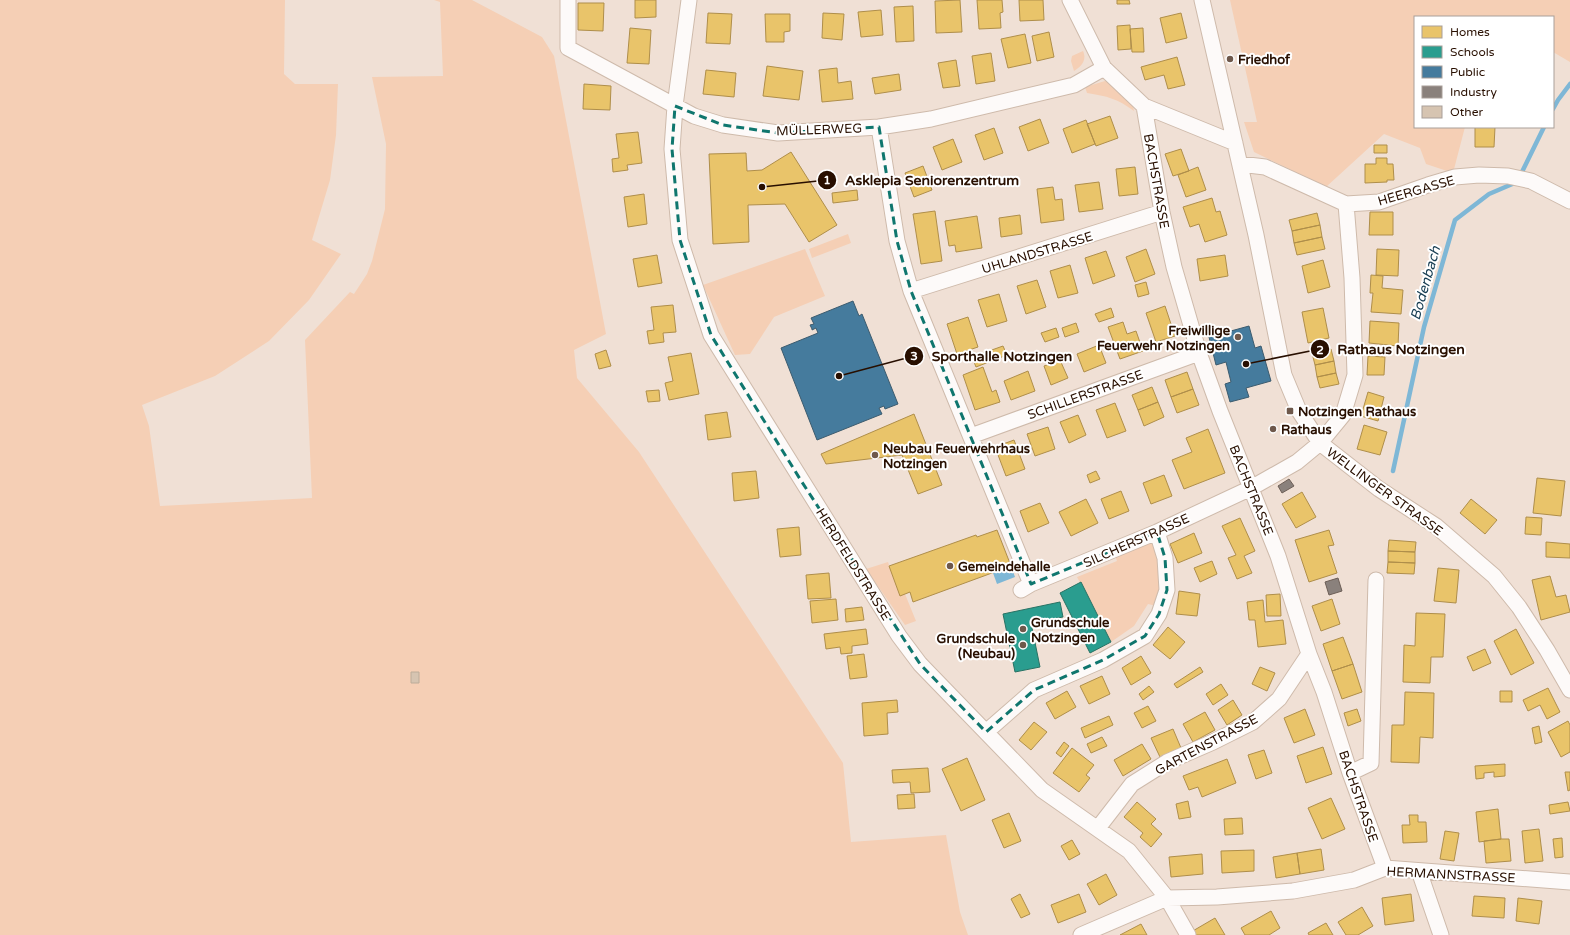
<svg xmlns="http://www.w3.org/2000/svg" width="1570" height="935" font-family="'Varela Round',sans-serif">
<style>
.green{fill:#f5cfb5}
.water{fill:#7eb7d6}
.homes{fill:#e9c46a;stroke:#af8e4a}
.schools{fill:#2a9d8f;stroke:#297264}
.public{fill:#457b9d;stroke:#3c5b6e}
.industry{fill:#8a817c;stroke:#6d5f57}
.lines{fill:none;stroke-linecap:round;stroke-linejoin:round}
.stream{stroke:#7eb7d6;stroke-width:4.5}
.building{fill:#d6c4b1;stroke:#bcac99}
.minor-casing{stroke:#cebaab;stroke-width:17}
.minor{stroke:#fdfaf9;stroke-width:15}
.marked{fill:none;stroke:#0f766e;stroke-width:3;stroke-dasharray:8 5;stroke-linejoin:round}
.poi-dot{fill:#6e584b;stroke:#fff;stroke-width:1.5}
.labels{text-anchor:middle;stroke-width:4;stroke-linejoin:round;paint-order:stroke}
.poi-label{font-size:13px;font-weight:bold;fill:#280f00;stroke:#fff;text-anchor:start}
.street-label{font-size:13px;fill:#280f00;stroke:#fff}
.water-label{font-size:14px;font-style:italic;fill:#163c51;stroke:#fff}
.leader{fill:none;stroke:#280f00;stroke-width:1.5}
.callout-dot{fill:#280f00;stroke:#fff;stroke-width:1.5}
.mark-label{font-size:12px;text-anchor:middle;font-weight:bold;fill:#fff}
.callout-label{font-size:14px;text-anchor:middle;font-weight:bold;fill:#280f00;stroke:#fff;stroke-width:4;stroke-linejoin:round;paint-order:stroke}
</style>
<rect width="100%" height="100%" fill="#f0e0d5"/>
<path class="green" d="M0,0h285l-1,74 11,10h43l-2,51 -6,45 -18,60 29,14 -32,46 -40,41 -54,35 -73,29 7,21 11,80 152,-8 -7,-158 45,-48 4,2 13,-20 5,-13 13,-52 1,-65 -14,-67 71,-1 -3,-74 -6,-2h38l70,37 12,19 52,278 -32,16 3,28 62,74 204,311 8,79 95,-7 14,77 8,23h-968z
M1230,0h340v62l-17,-10v-35h-138v110h50l-12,46 -27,-9 -6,-16 -36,-14 -58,53 -72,-35 -10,-30h13z
M1083,51c4,9 -1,15 -9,20l-3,-10 1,-5z
M1105,81l6,2 22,23 1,5c-16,-12 -27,-15 -47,-18l-2,-6z
M848,234l3,9 -39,15 -3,-9z
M805,249l20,47 -51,21 -24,37 -15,1 -32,-70z
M1157,532l4,75 -13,-3 -14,22 -23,16 -34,-65 40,-16 -4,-11z
M888,562l12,34 5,-2 11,27 -11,4 -39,-56z"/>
<path class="water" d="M1011,566l4,11 -18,7 -4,-11z"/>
<path class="homes" d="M635,0h21v17l-21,1z
M960,0l2,32 -26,1 -1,-32z
M977,0h25l1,12 -3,1 1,15 -22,1z
M1019,0h24l1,20 -24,1z
M1117,0h12l1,4h-13z
M578,3h26l-1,28 -25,-1z
M913,6l1,35 -18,1 -2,-35z
M881,10l2,25 -22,2 -3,-25z
M708,13l24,1 -2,30 -24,-1z
M823,13l21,1 -2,26 -20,-2z
M1181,13l6,25 -21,5 -6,-25z
M765,14h25v17l-6,1v10h-18z
M1130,25l1,24 -13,1 -1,-24z
M630,28l21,2 -2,34 -22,-1z
M1143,28l1,24h-12l-2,-23z
M1049,32l5,25 -17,4 -5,-25z
M1025,34l6,29 -23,5 -7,-29z
M991,53l4,28 -19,3 -4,-28z
M1177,57l8,28 -17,4 -4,-14 -19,5 -4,-13z
M956,60l4,26 -17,2 -5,-25z
M767,66l36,5 -4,29 -36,-4z
M837,68l1,15 13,-2 2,18 -31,3 -3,-32z
M706,70l30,3 -2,24 -31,-3z
M899,74l2,16 -26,4 -3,-16z
M584,84l27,2 -1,24 -27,-1z
M1110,116l8,22 -22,8 -9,-22z
M1040,119l9,24 -21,8 -9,-24z
M1086,120l9,24 -23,9 -9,-24z
M1475,127h20l-1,20h-19z
M994,128l9,25 -19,7 -9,-25z
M638,132l4,31 -15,2 1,5 -15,2 -1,-13 7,-1 -3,-24z
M953,139l9,23 -20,8 -9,-23z
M1374,145h13v8h-13z
M1181,149l8,22 -16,5 -8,-22z
M791,152l46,73 -28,17 -24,-38 -37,1 1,37 -36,2 -4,-90 37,-1 1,18 15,-1z
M1376,158h11v6h6l1,16h-7v2l-22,1v-19h11z
M923,166l9,24 -18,7 -9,-24z
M1135,167l3,27 -19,2 -3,-27z
M1198,167l8,23 -20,7 -8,-22z
M1099,182l4,27 -24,3 -4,-27z
M1053,187l2,13 7,-1 2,21 -23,3 -4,-34z
M857,190l1,10 -25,3 -1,-10z
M644,194l3,30 -19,3 -4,-30z
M1212,198l4,14 4,-1 7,24 -22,7 -6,-18 -9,3 -7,-20z
M935,211l7,50 -21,3 -8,-50z
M1370,212h23v23h-24z
M1317,213l3,12 -28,6 -3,-11z
M1020,215l2,19 -21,3 -2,-19z
M977,216l5,32 -26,4 -1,-7 -6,1 -4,-25z
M1320,225l2,12 -28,6 -2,-12z
M1322,237l3,12 -28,6 -3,-12z
M1146,249l9,25 -20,8 -9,-25z
M1377,249l22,1 -1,26 -22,-1z
M1106,251l9,25 -22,8 -8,-26z
M657,255l5,28 -24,4 -5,-28z
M1225,255l3,21 -28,5 -3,-22z
M1323,260l7,27 -22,6 -6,-27z
M1070,265l8,28 -20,5 -8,-27z
M1371,275l12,1 -1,12 21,2 -2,24 -30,-2 2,-19h-3z
M1037,280l9,27 -20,7 -9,-28z
M1146,282l3,12 -11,3 -3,-12z
M999,294l8,27 -20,6 -9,-27z
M673,305l3,27 -13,1 1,9 -15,2 -2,-13 7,-1 -3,-23z
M1165,306l10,30 -19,6 -10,-29z
M1111,308l3,9 -15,5 -4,-8z
M1323,308l6,30 -21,5 -6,-31z
M968,317l10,30 -21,7 -10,-30z
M1370,321l29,2 -1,23 -29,-3z
M1123,322l4,12 9,-3 7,20 -23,8 -12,-32z
M1076,323l3,9 -14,5 -3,-9z
M1056,328l3,9 -14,5 -4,-9z
M1099,345l7,18 -22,9 -7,-18z
M1003,346l4,9 -31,12 -4,-10z
M1331,349l3,12 -19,4 -3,-12z
M606,350l5,16 -12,3 -4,-15z
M691,353l8,41 -30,6 -4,-17 8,-2 -5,-24z
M1368,356l17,1 -1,18h-17z
M1060,360l8,18 -17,7 -7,-19z
M1334,361l2,12 -19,4 -2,-12z
M983,367l9,25 4,-2 4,12 -25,8 -12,-35z
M1028,371l7,20 -24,9 -7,-19z
M1187,372l6,17 -22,8 -6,-17z
M1336,373l3,11 -19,4 -3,-11z
M1152,387l6,15 -20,8 -6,-15z
M1193,389l6,16 -22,8 -6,-16z
M659,390l1,11 -12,1 -2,-11z
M1368,392l16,5 -6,24 -17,-5z
M1158,402l6,15 -20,9 -6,-16z
M1115,403l11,28 -19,7 -11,-28z
M727,412l4,25 -23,3 -3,-25z
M914,414l28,71 -24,9 -16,-39 -76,9 -5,-10z
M1078,415l8,20 -17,8 -9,-21z
M1364,425l23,7 -7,23 -23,-6z
M1048,427l7,22 -20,7 -8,-22z
M1208,429l17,44 -41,16 -12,-29 20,-8 -6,-14z
M1014,440l11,29 -19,7 -11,-29z
M756,471l3,27 -25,3 -2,-28z
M1096,471l4,8 -10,4 -3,-8z
M1164,475l8,21 -21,8 -8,-21z
M1537,478l28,3 -4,35 -28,-3z
M1121,491l8,20 -20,8 -8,-20z
M1302,492l14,25 -20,11 -14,-24z
M1086,499l12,24 -27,13 -12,-24z
M1471,499l26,21 -12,14 -25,-21z
M1040,503l9,20 -21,9 -8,-21z
M1526,517l16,1 -1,17 -16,-1z
M1240,518l15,33 -11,5 8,17 -15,6 -9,-21 8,-3 -14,-29z
M799,527l2,28 -21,2 -3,-28z
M997,530l14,36 -98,36 -3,-10 -10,4 -11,-30 87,-31 1,2z
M1329,530l5,15 -6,1 9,27 -28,9 -14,-42z
M1194,533l8,20 -24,10 -8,-19z
M1389,540l27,2 -1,10 -27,-1z
M1546,542l24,2v14l-24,-1z
M1388,551l27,1v11l-27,-1z
M1212,561l5,13 -17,8 -6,-14z
M1388,562l27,1 -1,11 -27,-1z
M1438,568l21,2 -3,33 -22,-2z
M829,573l2,25 -23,1 -2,-24z
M1550,576l6,21 10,-2 4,17 -29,8 -9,-40z
M1179,591l21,3 -3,22 -21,-2z
M1280,594l1,22h-14l-1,-21z
M836,599l2,21 -26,3 -2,-22z
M1332,599l8,25 -19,7 -9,-25z
M1263,600l2,22 18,-2 3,24 -28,3 -3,-27h-6l-2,-18z
M862,607l2,13 -18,2 -1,-13z
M1416,613l29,1 -2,43h-12l-1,26 -27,-1 1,-37 11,1z
M1168,627l17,15 -15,17 -17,-14z
M866,629l2,15 -16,2v7l-11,1 -1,-7 -14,2 -2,-15z
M1516,629l18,34 -23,12 -17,-34z
M1343,637l10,27 -21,7 -9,-27z
M1485,649l6,14 -18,8 -6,-14z
M864,654l3,23 -17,2 -3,-23z
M1141,656l10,17 -20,12 -9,-17z
M1353,664l9,28 -20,7 -10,-28z
M1200,667l3,5 -26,16 -3,-4z
M1260,667l15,6 -8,18 -15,-7z
M1102,676l8,18 -21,10 -9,-18z
M1221,684l7,11 -15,10 -7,-11z
M1149,686l5,6 -11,8 -4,-6z
M1548,688l12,24 -13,7 -7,-14 -12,6 -5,-11z
M1067,691l9,16 -21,12 -9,-16z
M1500,691h12v11h-12z
M1405,692l29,1 -1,45 -13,-1 -1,26 -28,-1 1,-37h12z
M897,700l1,12 -11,1 1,21 -24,2 -2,-33z
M1233,700l9,15 -15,10 -9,-15z
M1148,706l8,15 -14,7 -8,-15z
M1305,709l10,26 -21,8 -10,-25z
M1357,709l4,12 -13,5 -4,-13z
M1205,712l10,18 -22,12 -10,-18z
M1109,716l4,9 -28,13 -4,-10z
M1568,721l2,4v27l-9,5 -13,-25z
M1034,722l13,10 -16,18 -12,-10z
M1539,726l3,16 -7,2 -3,-16z
M1173,729l8,19 -21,9 -9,-19z
M1102,737l5,9 -16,7 -4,-9z
M1064,742l5,4 -8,11 -5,-4z
M1142,744l9,15 -28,17 -9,-16z
M1323,747l9,27 -26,9 -9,-27z
M1072,748l22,17 -8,10 4,3 -11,14 -26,-19z
M1264,750l8,23 -16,6 -8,-24z
M967,758l18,42 -24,11 -19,-42z
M1227,759l9,24 -34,14 -4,-10 -9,3 -6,-14z
M1505,764v12l-11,1v-5l-10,1v5l-8,1 -1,-13z
M928,768l2,24 -19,1 -1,-11 -17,1 -1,-13z
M1565,772h5v18l-2,1z
M914,794l1,14 -17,1 -1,-14z
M1331,798l14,31 -23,10 -14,-31z
M1188,801l3,16 -12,2 -3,-15z
M1137,802l19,17 -5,5 11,10 -11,13 -11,-10 3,-4 -19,-16z
M1568,802l2,9 -20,3 -1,-9z
M1498,809l3,30 -22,3 -3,-30z
M1009,813l12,28 -17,7 -12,-28z
M1409,815h9v7h8l1,20 -24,1 -1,-18h8z
M1242,818l1,16 -18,1 -1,-16z
M1539,829l4,32 -18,2 -3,-32z
M1445,831l14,2 -5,28 -14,-2z
M1562,838l1,19 -8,1 -2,-19z
M1501,839h8l2,22 -25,2 -2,-22z
M1072,840l8,14 -11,6 -8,-14z
M1321,849l3,21 -24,4 -3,-21z
M1254,850v21l-32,2 -1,-22z
M1297,853l3,21 -24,4 -3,-21z
M1202,854l1,20 -32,3 -2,-20z
M1106,874l11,21 -18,10 -12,-21z
M1020,894l10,20 -9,4 -10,-19z
M1079,894l7,18 -28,11 -7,-18z
M1411,894l3,27 -29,4 -3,-27z
M1474,896l31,2 -1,20 -32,-2z
M1518,898l24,3 -3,23 -23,-3z
M1362,907l11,19 -15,9h-12l-8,-13z
M1271,911l9,17 -11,7h-24l-4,-7z
M1215,918l10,17h-32l-2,-3z
M1326,923l7,12h-24l-1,-2z
M1141,924l6,11h-27z"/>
<path class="schools" d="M1081,582l30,60 -21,11 -30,-60z
M1060,602l3,15 -32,6 9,44 -25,5 -12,-58z"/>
<path class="public" d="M853,301l6,15 3,-2 36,90 -13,5 -1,-3 -5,2 3,6 -65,26 -36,-92 37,-15 -2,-5 -4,2v-1l-2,-4 4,-1 -3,-6z
M1249,326l6,22 6,-2 10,35 -25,7 3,9 -19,5 -5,-18 6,-2 -5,-20 -10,3 -7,-28z"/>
<path class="industry" d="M1289,479l5,7 -12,7 -4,-7z
M1338,578l4,13 -13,4 -4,-13z"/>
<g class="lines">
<path class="stream" d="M1553,109l5,-9 12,-16
M1520,176l24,-49
M1393,471l31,-144 31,-107 34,-26 28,-12"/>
</g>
<path class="building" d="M411,672h8v11h-8z"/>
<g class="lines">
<g class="minor-casing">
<path id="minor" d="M568,0v48l126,68 29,9 55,8 101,-6 52,-8 143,-34 30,-17
M689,0l-14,106 -3,43 8,91 31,95 188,301 21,28 122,126 87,61 38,47 21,37
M1070,0l34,68 40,38 91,37
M1202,0l54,235 28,140 15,36 21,32 59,46 57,37 58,50 25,31 28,43 23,40
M1144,106l18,106 12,55 25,86 21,58 58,145 31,98 15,38 26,81 35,95
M879,127l18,114 14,50 120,293
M1240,164l25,3 81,37 33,-2 49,-17 27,-8 24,-2 29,1 23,5 39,20
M911,291l251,-79
M971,436l228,-83
M1021,590l10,-6 126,-52 94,-44 46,-26 23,-19 23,-28 12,-40 -3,-97 -6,-74
M986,732l48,-42 69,-30 42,-24 14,-22 8,-24 -2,-32 -8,-26
M1350,773l21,-10 5,-183
M1098,828l34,-44 35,-22 46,-20 40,-20 26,-23 30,-45
M1419,871l22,64
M1081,935l86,-37 50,-1 76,-6 61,-11 31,-12 185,14"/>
</g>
<use href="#minor" class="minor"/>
</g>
<path class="marked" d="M675,106l48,19 55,8 101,-6 18,114 14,50 120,293 126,-52 8,26 2,32 -8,24 -14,22 -42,24 -69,30 -48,42 -66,-68 -120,-185 -89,-144 -31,-95 -8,-91z"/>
<g class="poi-dot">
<circle cx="1230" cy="59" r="4"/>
<circle cx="1238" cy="337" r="4"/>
<rect x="1286" y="407" width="8" height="8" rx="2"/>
<circle cx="1273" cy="429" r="4"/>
<circle cx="875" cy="455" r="4"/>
<circle cx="950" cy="566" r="4"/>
<circle cx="1023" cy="629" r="4"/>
<circle cx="1023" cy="645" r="4"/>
</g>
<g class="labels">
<g class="poi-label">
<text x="1238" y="64">Friedhof</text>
<text x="1230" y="335" text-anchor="end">Freiwillige<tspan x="1230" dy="15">Feuerwehr Notzingen</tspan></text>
<text x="1298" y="416">Notzingen Rathaus</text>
<text x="1281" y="434">Rathaus</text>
<text x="883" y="453">Neubau Feuerwehrhaus<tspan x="883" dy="15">Notzingen</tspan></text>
<text x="958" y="571">Gemeindehalle</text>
<text x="1031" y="627">Grundschule<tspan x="1031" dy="15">Notzingen</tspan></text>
<text x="1015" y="643" text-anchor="end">Grundschule<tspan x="1015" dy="15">(Neubau)</tspan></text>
</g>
<g class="street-label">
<text transform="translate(819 129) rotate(-2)" y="5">MÜLLERWEG</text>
<text transform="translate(1157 181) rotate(80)" y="5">BACHSTRASSE</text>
<text transform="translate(1416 190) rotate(-16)" y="5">HEERGASSE</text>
<text transform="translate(1037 252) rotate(-17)" y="5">UHLANDSTRASSE</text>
<text transform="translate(1085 394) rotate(-20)" y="5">SCHILLERSTRASSE</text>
<text transform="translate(1252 490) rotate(68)" y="5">BACHSTRASSE</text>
<text transform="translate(1385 491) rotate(36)" y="5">WELLINGER STRASSE</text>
<text transform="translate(1136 540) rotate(-24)" y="5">SILCHERSTRASSE</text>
<text transform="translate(854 564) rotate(58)" y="5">HERDFELDSTRASSE</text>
<text transform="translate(1206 744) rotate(-28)" y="5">GARTENSTRASSE</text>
<text transform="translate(1359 796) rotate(71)" y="5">BACHSTRASSE</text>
<text transform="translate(1451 874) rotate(3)" y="5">HERMANNSTRASSE</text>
</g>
<g class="water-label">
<text transform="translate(1425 283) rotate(-74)" y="5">Bodenbach</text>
</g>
</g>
<path class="leader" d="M762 187L827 180M1246 364L1320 349M839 376L914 356"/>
<g class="callout-dot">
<circle cx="762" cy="187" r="4"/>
<circle cx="1246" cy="364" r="4"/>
<circle cx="839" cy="376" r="4"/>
<circle cx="827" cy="180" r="10"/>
<circle cx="1320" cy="349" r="10"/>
<circle cx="914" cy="356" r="10"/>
</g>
<g class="mark-label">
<text x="827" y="184">1</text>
<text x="1320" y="354">2</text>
<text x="914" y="360">3</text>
</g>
<g class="callout-label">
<text x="932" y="185">Asklepia Seniorenzentrum</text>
<text x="1401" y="354">Rathaus Notzingen</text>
<text x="1002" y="361">Sporthalle Notzingen</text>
</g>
<rect x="1414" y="16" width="140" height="112" fill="#ffffff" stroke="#a99f99"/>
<rect x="1422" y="26" width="20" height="12" fill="#e9c46a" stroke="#a99f99"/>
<text x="1450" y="36" font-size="12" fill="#280f00">Homes</text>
<rect x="1422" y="46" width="20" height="12" fill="#2a9d8f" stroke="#a99f99"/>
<text x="1450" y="56" font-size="12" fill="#280f00">Schools</text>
<rect x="1422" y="66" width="20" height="12" fill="#457b9d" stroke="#a99f99"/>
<text x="1450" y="76" font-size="12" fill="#280f00">Public</text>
<rect x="1422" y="86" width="20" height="12" fill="#8a817c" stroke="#a99f99"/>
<text x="1450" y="96" font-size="12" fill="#280f00">Industry</text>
<rect x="1422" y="106" width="20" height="12" fill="#d6c4b1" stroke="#a99f99"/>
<text x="1450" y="116" font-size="12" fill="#280f00">Other</text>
</svg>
